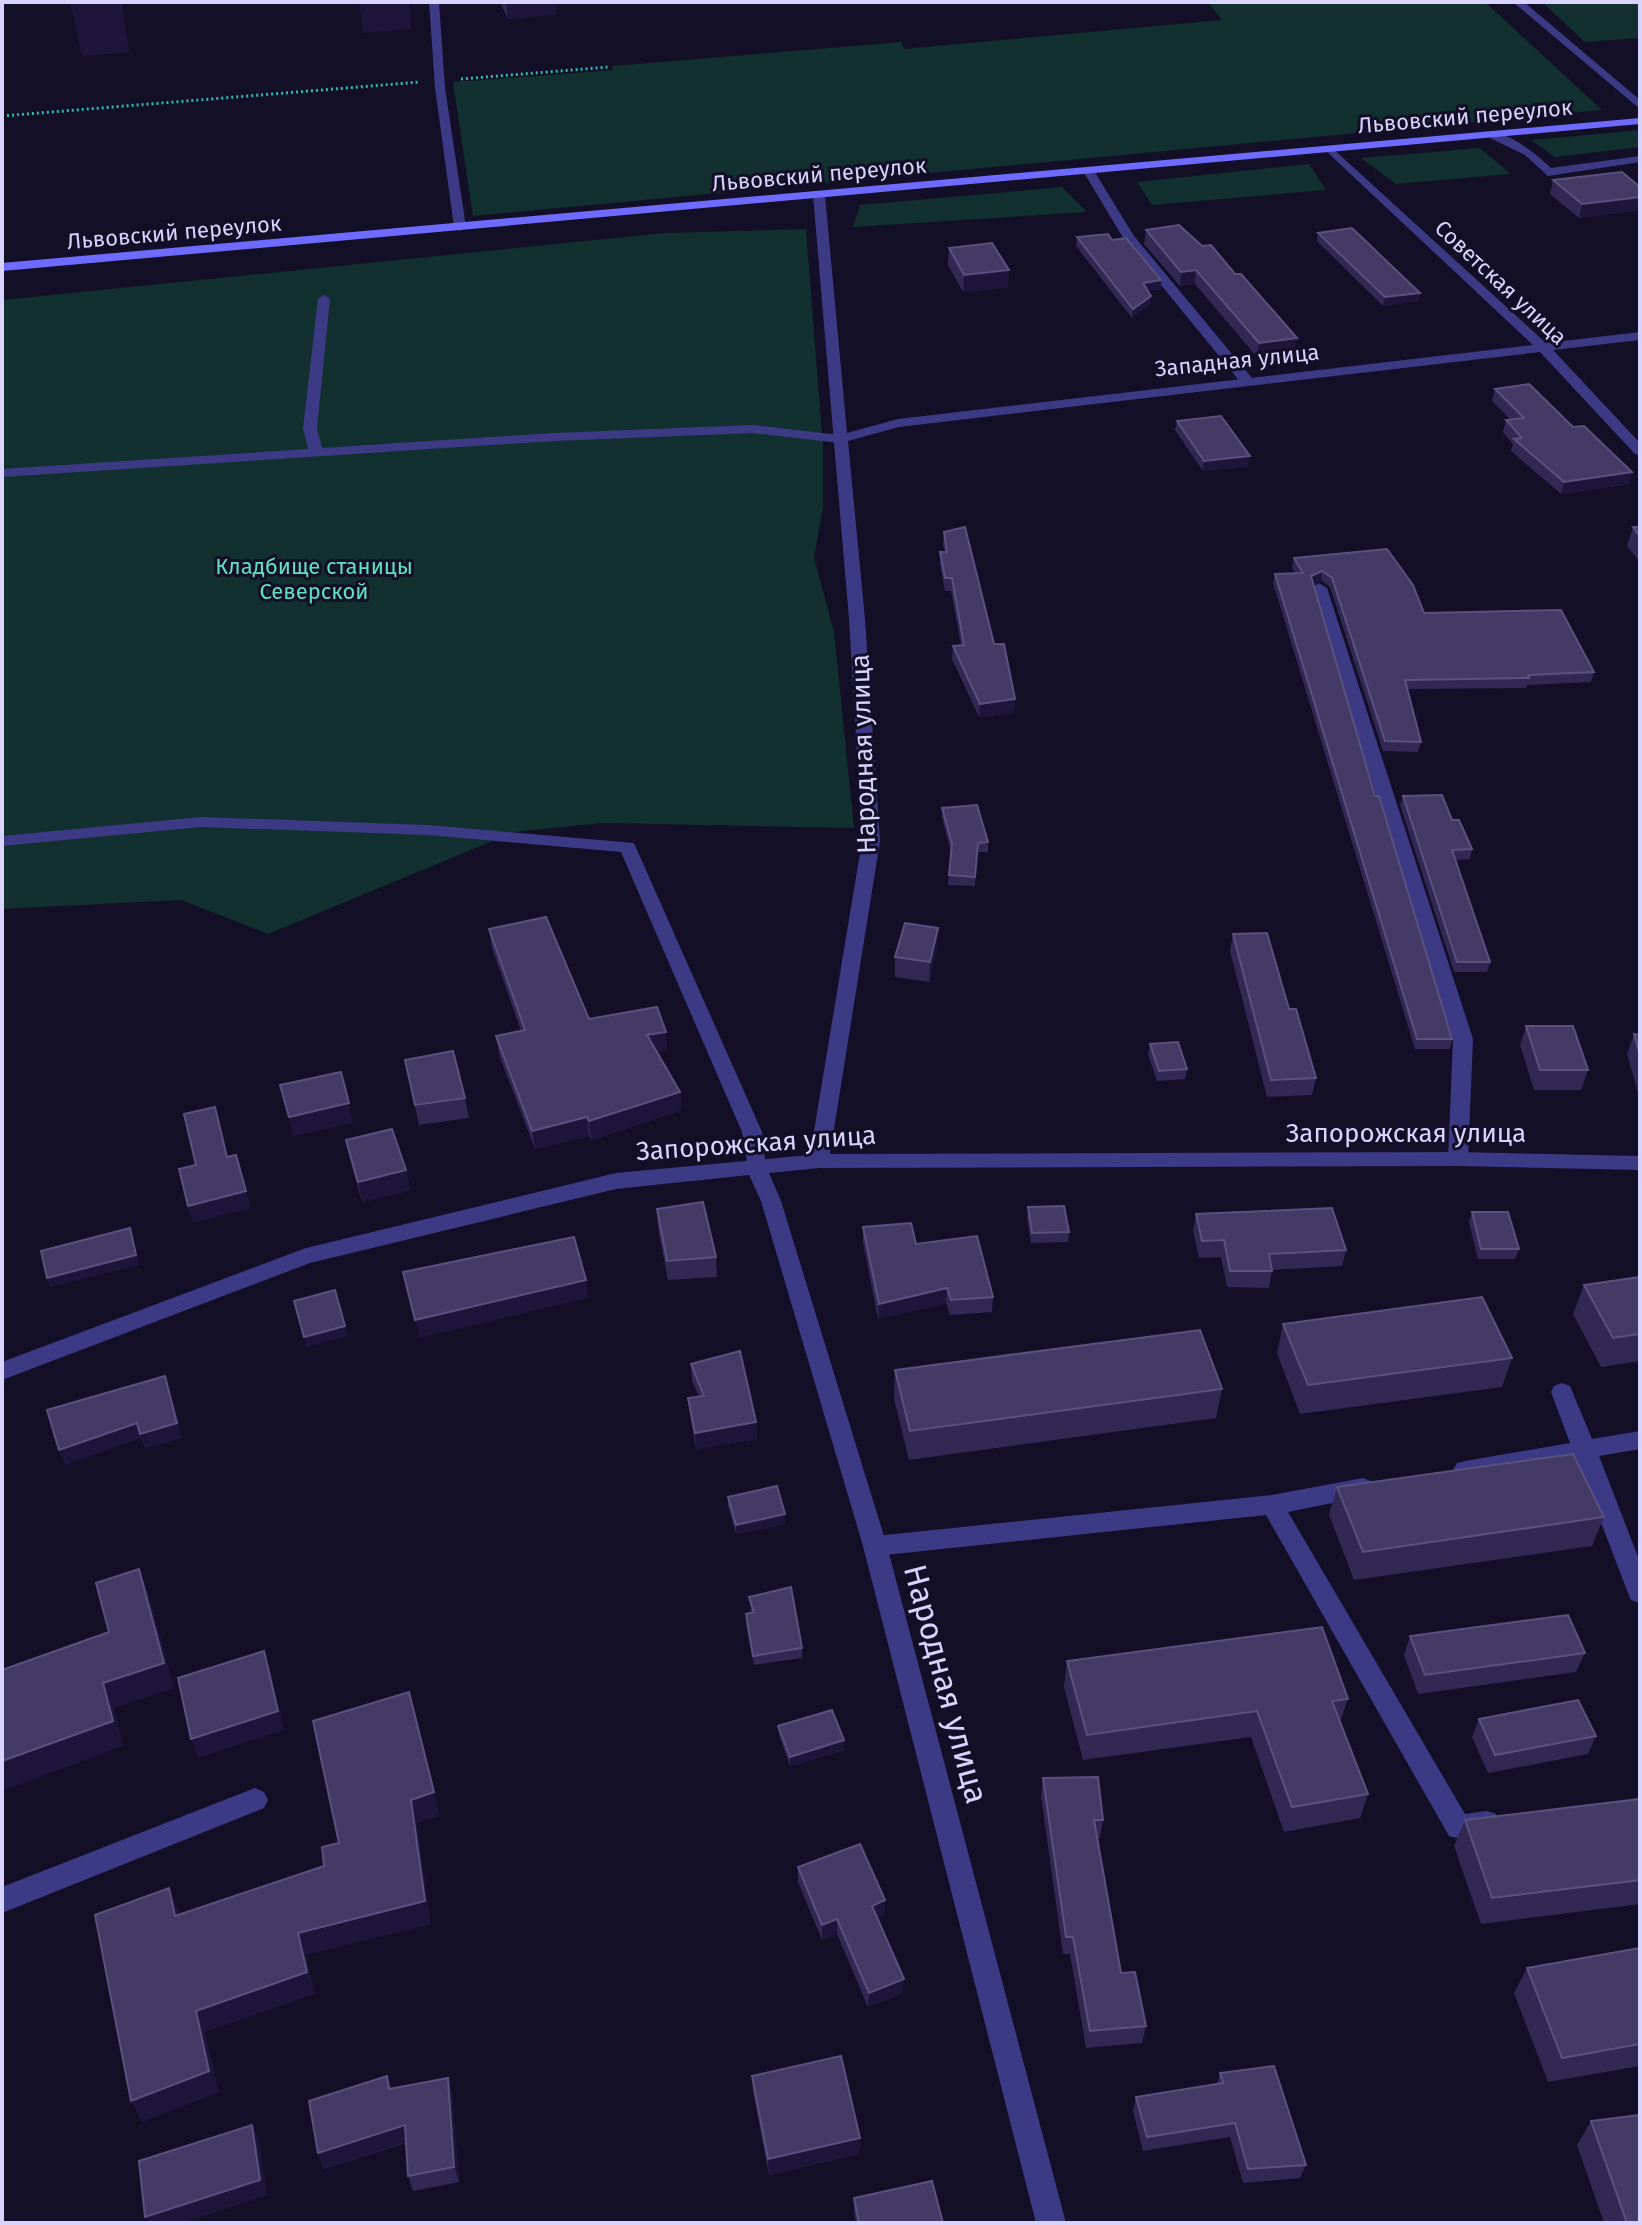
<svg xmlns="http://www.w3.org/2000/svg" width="1642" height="2225" font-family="'Fira Sans',sans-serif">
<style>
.green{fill:#12302f}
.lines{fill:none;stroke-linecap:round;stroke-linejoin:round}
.path{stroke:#2fb8b0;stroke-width:3;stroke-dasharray:2 3;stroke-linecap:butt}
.lane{fill:#3d3a85;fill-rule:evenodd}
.street{fill:#3d3a85;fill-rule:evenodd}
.secondary{fill:#6f6bff;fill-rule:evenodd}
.wall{fill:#312854}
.shaded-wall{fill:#1d163a}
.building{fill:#433a66;stroke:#5a527e;stroke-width:2}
.labels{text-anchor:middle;stroke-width:6;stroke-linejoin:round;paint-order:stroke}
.far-street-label{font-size:22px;fill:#d9d4ff;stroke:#130f26}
.far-park-label{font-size:22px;fill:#5fe0c0;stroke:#130f26}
.street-label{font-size:26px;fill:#d9d4ff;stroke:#130f26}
.near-street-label{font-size:32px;fill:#d9d4ff;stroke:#130f26}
</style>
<rect width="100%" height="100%" fill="#130f26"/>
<path class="green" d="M1208,2h277l117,108 -1129,106 -20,-134 160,-12 -1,-4 289,-24 3,7 318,-29z
M1542,2h98v36l-55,4z
M1640,130v17l-85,10 -24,-17z
M1480,148l31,26 -115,10 -35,-26z
M1309,164l17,26 -174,15 -15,-23z
M1062,187l25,25 -234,15 7,-22z
M806,229l17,218v60l-9,51 20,74 20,196 -251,-5 -89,9 -246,102 -87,-34 -179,9v-609l663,-67z"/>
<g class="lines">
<path class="path" d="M461,79l148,-12
M2,116l418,-34"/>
<path class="lane" d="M429,2h10l6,86 21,139 -6,4 -6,-4 -19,-139z
M1486,132c23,-1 49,21 65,36l89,-12v6l-92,14 -23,-21 -39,-19z
M1085,169h8l41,67 118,142v6h-10l-117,-143 -42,-70z
M324,295l6,4 -13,129 5,20 232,-15 199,-8 87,10 7,4 -7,4 -87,-10 -199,8 -552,36v-8l306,-20 -5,-21 15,-129z
M1319,583l8,5 146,451 -5,120 -3,5h-14l-3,-5 5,-120 -142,-451z
M201,817l227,8 206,18 128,289 4,36 -3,5h-14l-7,-41 -121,-280 -193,-17 -227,-8 -199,19v-10z
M1562,1383l8,3 22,53 48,-8v18l-41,7 41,106v41l-9,-3 -3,-7 -51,-133 -112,19 -8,-2 -4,-7 4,-7 8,-2 105,-18 -19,-51 3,-6z
M1363,1478l8,3 4,7 -4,7 -83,17 177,302 22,-3 9,3 4,9 -4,9c-14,5 -33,9 -47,4l-183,-321 -391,41 -8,-3 -4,-7 4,-7 8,-3 397,-41z"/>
<path class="street" d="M1513,2h11l116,98v9z
M1330,146l216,197 94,-11v8l-87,10 87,93v12l-5,-1 -95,-102 -641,75 -51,14 17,178 15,222 -50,313 628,-2 182,4v14l-182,-4 -639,2 -50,5 12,28 106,345 179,677h-30l-173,-677 -102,-345 -12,-26 -133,14 -306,74 -308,117v-18l304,-114 310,-75 194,-18 52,-314 -13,-222 -36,-424 6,-4 6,4 22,238 51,-14 635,-74 -207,-194 -2,-2z
M255,1788l9,4 4,8 -4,8 -262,105v-26z"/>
<path class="secondary" d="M1640,118v6l-1638,147v-8z"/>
</g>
<path class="wall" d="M500,2h55l1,12 -48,5z
M1553,180l87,7v23l-61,8 -29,-24z
M1146,230l56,16 33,28 62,64 -3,14 -37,5 -62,-73 -15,2 -36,-42z
M1318,233l102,60 -2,8 -35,5 -66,-65z
M1077,237l35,3 49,40v9l-13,2 3,5 -1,8 -18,14 -56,-72z
M949,248l59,39 -45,5 -15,-27z
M1495,389l78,38 59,45 -3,12 -68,10 -50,-43 2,-7 -10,-12 3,-12h5l-19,-19z
M1177,421l73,35 -2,10 -45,5 -28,-41z
M1633,527h7v35l-13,-16z
M944,532l50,112 21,55 -1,14 -35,4 -27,-58 1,-13 8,-1 -10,-54h-6l-5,-26v-13h5l-2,-7z
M1294,558l130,55 170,59 -3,10 -64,3 -1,3 -119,1 14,53 -3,10 -35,-1 -53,-164 -9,-7 -8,4 62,212 77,243 -2,10h-35l-142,-466 2,-9h21l-4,-6z
M1403,796l49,24 20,29 -2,10 -15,1 35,102 -3,10h-33l-54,-167z
M942,808l46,34v10h-11l-2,34 -27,-1 3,-32 -9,-36z
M489,929l100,90 78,31 -10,2 23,40 1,18 -90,30 -2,-4 -54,13 -36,-94 -3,-19 25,-5 -29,-83z
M1233,934l56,75 27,69 -4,17 -45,2 -37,-146z
M937,948l-8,34 -34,-5v-20z
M1526,1026l62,44 -7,20h-47l-14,-45z
M1634,1034l6,1v59l-2,-1 -11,-39z
M1150,1044l37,25 -2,10 -28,2 -9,-27z
M405,1060l60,38 4,20 -50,7z
M346,1140l60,30 4,20 -48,12 -12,-42z
M1028,1207l41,25 -1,10 -37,1 -4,-26z
M657,1209l59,48 1,20 -49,3 -10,-51z
M1472,1212l47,37 -4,10h-37l-9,-37z
M1196,1214l150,36 -4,16 -70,4 -3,18 -42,-1 -6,-30 -22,1 -6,-27z
M863,1227l53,17 77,53 -1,15 -42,3 -4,-12 -68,16 -15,-76z
M1640,1277v84l-39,6 -28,-53 11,-29z
M1283,1324l229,34 -10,29 -202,27 -23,-61z
M691,1364l66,75 -61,10 -6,-34 -2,-17 11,-1 -7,-16z
M895,1370l327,19 -6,29 -307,42 -15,-61z
M1337,1487l267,30 -12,29 -238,34 -25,-65z
M728,1497l57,27 -49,10 -8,-28z
M749,1597l53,51v10l-48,7 -8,-41v-10l5,-1z
M1410,1636l175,17 -9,19 -158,22 -14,-39z
M1067,1661l281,38 -8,23 28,72 -8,24 -76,14 -33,-95 -168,23 -19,-73z
M1479,1719l117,17 -8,18 -100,19 -16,-36z
M778,1726l66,24 -54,16 -11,-31z
M1043,1778l60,42 -3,18h-3l24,135 25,53 -4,17 -56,5 -16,-94h-7l-22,-158z
M1640,1799v105l-159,20 -27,-78 11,-26z
M798,1867l87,33 -1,15 -7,3 26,75 -35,14 -31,-73 -15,6 -24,-58z
M1640,1948v118l-92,16 -34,-89 13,-25z
M1220,2073l86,92 -6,13 -57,5 -13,-46 -87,14 -10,-40 3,-14 81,-13z
M387,2076l4,12 57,-10 4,16 7,88 -46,9 -5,-15 -2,-33 -82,26 -6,-16z
M752,2076l108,62 -1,16 -90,21 -16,-83z
M1591,2121l49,102h-36l-27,-78z
M854,2198l89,25h-87l-2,-10z"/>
<path class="shaded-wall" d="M70,2h52l7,50 -47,4z
M359,2h50l2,27 -48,4z
M506,2h49l1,12 -48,5z
M1640,197v13l-61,8 3,-14z
M1009,270l-1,17 -45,5 1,-17z
M1196,270l-1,14 -15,2 1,-14z
M1161,280v9l-19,3 1,-9z
M1420,293l-2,8 -35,5 2,-9z
M1151,296l-1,8 -18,14 1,-9z
M1297,338l-3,14 -37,5 2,-14z
M1250,456l-2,10 -45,5 1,-10z
M1632,472l-3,12 -68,10 3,-12z
M1322,571l-1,9 -12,5 2,-9z
M1015,699l-1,14 -35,4 1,-13z
M938,928l-1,20 -8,34 1,-20z
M666,1032l1,18 -19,4 -1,-19z
M680,1092l1,18 -90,30 -2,-19z
M349,1103l4,20 -60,13 -4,-19z
M587,1117l2,19 -54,13 -3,-18z
M406,1170l4,20 -48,12 -4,-20z
M246,1191l5,17 -58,15 -5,-17z
M130,1228l9,37 -89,22 -3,-9z
M586,1280l2,18 -169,40 -4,-18z
M947,1288l-1,15 -68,16 1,-15z
M345,1326l3,10 -42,11 -2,-10z
M165,1376l17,62 -37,11 -4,-11 -76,27 -6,-15z
M756,1422l1,17 -61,10 -1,-16z
M785,1514v10l-49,10v-9z
M139,1569l10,26 25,93 -60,20 9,38 -121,45v-30l101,-78z
M264,1651l6,19 14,60 -86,28 -7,-19z
M844,1740v10l-54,16v-9z
M434,1792l6,24 -23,7 14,101 -125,31 9,39 -110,38 14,60 -77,30 -11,-21 65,-90 102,-78 113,-133z
M169,1888l10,23 6,27 -10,-22z
M885,1900l-1,15 -13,5 1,-14z
M837,1919v15l-15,6v-15z
M904,1979l-1,14 -35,14 1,-14z
M448,2078l4,16 7,88 -5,-15z
M252,2125l7,16 8,54 -84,28h-34l-4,-6z
M405,2125l5,16 -86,28 -6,-16z
M860,2138l-1,16 -90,21 -1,-16z"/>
<path class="building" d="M1622,172l18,15v10l-58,7 -29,-24z
M1179,225l23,21 9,-1 24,29h6l56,64 -38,5 -63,-73 -15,2 -35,-42z
M1352,228l68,65 -35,4 -67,-64z
M1108,234l4,6 14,-2 35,42 -18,3 8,13 -18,13 -56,-72z
M992,243l17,27 -45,5 -15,-27z
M1529,384l44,43 11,-1 48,46 -68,10 -50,-43 8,-1 -16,-18 18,-2 -29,-29z
M1221,416l29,40 -46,5 -27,-40z
M965,527l29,117h10l11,55 -35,5 -27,-58 11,-1 -12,-67h-7l-5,-26h7l-3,-20z
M1633,527h7v10z
M1387,549l26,36 11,28 137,-3 33,62 -66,3 1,3 -124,2 16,62 -36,-1 -53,-163 -10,-7 -11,5 64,220h4l73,243h-35l-142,-465 28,-1 -9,-15z
M1442,795l10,25h7l13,29 -20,1 38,112h-33l-54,-166z
M977,805l11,37 -10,1 -3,34 -26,-2 3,-31 -10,-36z
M546,917l43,102 68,-12 9,25 -19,3 33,57 -91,29 -2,-4 -55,14 -36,-95 29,-6 -36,-101z
M905,923l33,5 -8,34 -35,-5z
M1267,933l22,76h7l20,69 -45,2 -38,-146z
M1526,1026h47l15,44h-48z
M1634,1034l6,1v20z
M1178,1042l9,27 -28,2 -9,-27z
M453,1051l12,47 -50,7 -10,-45z
M341,1072l8,31 -60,14 -9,-32z
M215,1107l12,50 9,-2 10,36 -58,15 -9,-37 17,-4 -12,-51z
M392,1129l14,41 -48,12 -12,-42z
M703,1202l13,55 -49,4 -10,-52z
M1064,1206l5,26 -37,1 -4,-26z
M1332,1208l14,42 -77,4 3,17h-42l-6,-31 -22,1 -6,-27z
M1472,1212h36l11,37h-38z
M911,1223l5,21 61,-8 16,61 -42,3 -4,-12 -68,16 -16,-77z
M130,1228l6,27 -89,23 -6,-27z
M574,1237l12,43 -171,40 -12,-48z
M1640,1277v57l-27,4 -29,-53z
M335,1290l10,36 -41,11 -10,-36z
M1482,1297l30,61 -204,27 -25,-61z
M1200,1330l22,59 -312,42 -15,-61z
M740,1351l16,71 -61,11 -7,-35 16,-2 -13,-32z
M165,1376l12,47 -37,11 -3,-11 -78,27 -12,-40z
M1573,1454l31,63 -241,35 -26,-65z
M777,1486l8,28 -49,11 -8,-28z
M139,1569l25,94 -61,20 10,38 -111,40v-91l107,-38 -13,-49z
M791,1587l11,61 -49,8 -7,-42 8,-2 -5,-15z
M1568,1615l17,38 -160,22 -15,-39z
M1322,1627l26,72 -16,2 36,93 -76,13 -35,-96 -170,24 -20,-74z
M264,1651l14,60 -87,28 -13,-61z
M409,1692l25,100 -23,8 14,101 -127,32 9,39 -111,39 13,60 -78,30 -36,-186 74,-27 6,28 149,-50 -2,-19 17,-4 -26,-122z
M1578,1700l18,36 -101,19 -16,-36z
M832,1710l12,30 -54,17 -12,-31z
M1098,1777l5,43h-9l27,153 14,-1 11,54 -56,5 -17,-94h-7l-23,-159z
M1640,1799v81l-148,18 -27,-78z
M860,1844l25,56 -13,6 32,73 -35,14 -32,-74 -15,6 -24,-58z
M1640,1948v96l-78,14 -35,-90z
M841,2056l19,82 -92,21 -16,-83z
M1274,2066l32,99 -58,4 -13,-46 -88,14 -11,-40 87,-14 -3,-10z
M387,2076l2,13 59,-11 6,89 -46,9 -3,-51 -87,28 -9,-52z
M1640,2115v108h-13l-36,-102z
M252,2125l8,55 -115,37 -6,-56z
M932,2181l11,42h-84l-5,-25z"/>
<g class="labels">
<g class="far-street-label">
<text transform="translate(1465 116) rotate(-5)" y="8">Львовский переулок</text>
<text transform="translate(819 174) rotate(-5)" y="8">Львовский переулок</text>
<text transform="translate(174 232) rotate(-5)" y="8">Львовский переулок</text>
<text transform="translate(1501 282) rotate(43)" y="8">Советская улица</text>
<text transform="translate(1237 360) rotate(-6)" y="8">Западная улица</text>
</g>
<g class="far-park-label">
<text x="314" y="574">Кладбище станицы<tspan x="314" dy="25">Северской</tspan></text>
</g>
<g class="street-label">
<text transform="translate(863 754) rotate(-92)" y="9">Народная улица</text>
<text x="1406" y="1142">Запорожская улица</text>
<text transform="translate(756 1143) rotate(-4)" y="9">Запорожская улица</text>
</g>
<g class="near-street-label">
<text transform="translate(946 1684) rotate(75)" y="11">Народная улица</text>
</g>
</g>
<rect width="1642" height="2225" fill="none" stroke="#d9d4ff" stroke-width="8"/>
</svg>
